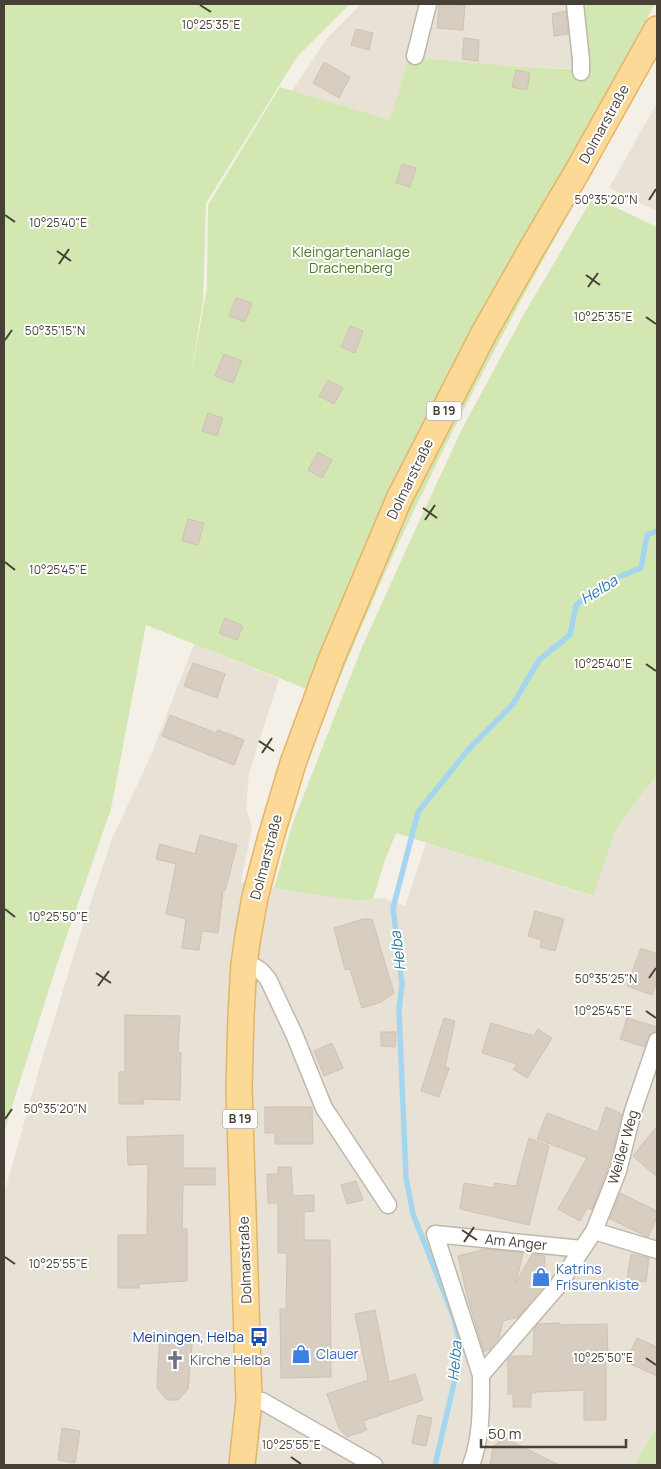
<svg xmlns="http://www.w3.org/2000/svg" width="661" height="1469" font-family="Manrope,sans-serif">
<style>
.residential{fill:#e8e1d6}
.green{fill:#d3e7b2}
.lines{fill:none;stroke-linecap:round;stroke-linejoin:round}
.stream{stroke:#a5d6f0;stroke-width:5.5}
.building{fill:#d8cdc1;stroke:#d0c2b1}
.minor-casing{stroke:#bfb7ab;stroke-width:19}
.primary-casing{stroke:#e2b568;stroke-width:28}
.minor{stroke:#fff;stroke-width:16}
.primary{stroke:#fdd998;stroke-width:25}
.ticks{fill:none;stroke:#474037;stroke-width:2}
.labels{text-anchor:middle;stroke-width:4;stroke-linejoin:round;paint-order:stroke}
.shield{fill:#fff;stroke:#7e7973;stroke-width:1}
.shield-label{font-size:12px;font-weight:bold;fill:#474037}
.street-label{font-size:14px;fill:#474037;stroke:#fff}
.park-label{font-size:14px;fill:#4d792a;stroke:#fff}
.shop-label{font-size:14px;fill:#366cbe;stroke:#fff;text-anchor:start}
.transit-label{font-size:14px;fill:#164399;stroke:#fff;text-anchor:end}
.worship-label{font-size:14px;fill:#5b616d;stroke:#fff;text-anchor:start}
.water-label{font-size:15px;font-style:italic;fill:#2e78a2;stroke:#fff}
.ticks-label{font-size:12px;text-anchor:middle;fill:#474037;stroke:#fff;stroke-width:4;stroke-linejoin:round;paint-order:stroke}
</style>
<rect width="100%" height="100%" fill="#f4f0e8"/>
<path class="residential" d="M361,4h210l7,65 -71,-3 -117,54 -98,-29 36,-54z
M657,103v108l-48,-23z
M194,644l85,35 -30,94 -3,36 6,18 -11,55 117,19 26,-3 21,8 21,-63 166,53 24,-67 29,-39 12,-14v651l-23,38h-630v-271l38,-135 38,-124 32,-96 39,-84z"/>
<path class="green" d="M4,4h346l-53,53 -91,146 -3,98 -13,80 17,-94 1,-82 72,-118 110,33 19,-63 98,9 77,4 -5,-66h76l-190,344 -156,342 -163,-65 -35,184 -55,158 -52,165z
M593,197l64,30v549l-12,14 -29,39 -23,67 -197,-63 -11,27 -12,39 -15,2 -84,-13 19,-66 69,-175 59,-130 41,-88 62,-115z
M568,215c-81,145 -158,293 -221,446 -21,49 -39,98 -58,147l13,-47 107,-257 127,-244z
M657,1427v38h-23z"/>
<g class="lines">
<path class="stream" d="M435,1465l22,-95 2,-30 -5,-22 -41,-104 -7,-36 -7,-168 3,-26 -9,-76 25,-96 50,-62 45,-46 26,-44 31,-25 6,-30 35,-25 30,-12 6,-33 10,-4"/>
</g>
<path class="building" d="M439,4l26,1 -2,25 -26,-2z
M566,11l2,23 -14,2 -2,-22z
M356,29l17,4 -4,17 -18,-5z
M464,38l15,2 -1,21 -16,-2z
M324,62l26,15 -11,21 -26,-15z
M516,70l14,3 -3,17 -15,-3z
M402,164l14,4 -6,19 -14,-4z
M236,298l16,5 -7,19 -16,-6z
M350,326l13,5 -8,22 -14,-6z
M224,354l18,7 -9,22 -18,-7z
M328,380l15,8 -9,16 -15,-8z
M208,413l15,5 -6,18 -15,-5z
M318,452l14,8 -10,18 -14,-8z
M188,519l16,4 -6,22 -16,-4z
M225,618l18,8 -6,14 -18,-7z
M193,663l32,11 -8,24 -33,-12z
M170,715l46,18 2,-3 26,10 -10,25 -72,-29z
M200,835l37,10 -12,46h-2l-5,42 -16,-2 -3,19 -17,-2 4,-29 -20,-5 10,-50 -20,-5 4,-15 35,10z
M535,911l29,8 -9,32 -15,-4 2,-7 -14,-4z
M363,919h9l22,74 -13,9 -19,6 -12,-39 -5,1 -11,-42z
M641,948l16,6v28l-5,13 -25,-9z
M125,1015l55,1 -2,37h3l-1,47 -37,-1 1,5h-25v-32h6z
M444,1018l11,3 -10,46 4,1 -10,29 -18,-6z
M627,1018l30,9v4l-7,3 -5,13 -25,-8z
M491,1023l43,13 4,-7 14,9 -25,40 -14,-9 4,-5 -35,-11z
M381,1032h15l-1,15 -14,-1z
M332,1043l11,25 -19,8 -10,-25z
M265,1107h47l1,37h-38v-11h-10z
M606,1107l16,7 -14,54 -16,42 -5,-2 -7,13 -22,-12 29,-51 -50,-19 10,-26 51,19z
M657,1126v51l-24,-21z
M183,1135v33h32v17h-32l-1,44h5v52l-48,3v4h-21v-53h29l1,-71 -20,1 -1,-28z
M529,1138l20,8 -20,79 -69,-16 4,-26 30,5v-5l22,3z
M278,1167h13l2,29 21,-1v16l-10,1v28h26l1,137 -50,1 -1,-69h6l1,-56h-9v-50h-10l-1,-29h11z
M356,1181l7,19 -16,4 -6,-19z
M620,1193l37,18v6l-9,20 -38,-18z
M485,1249l38,4 -7,30 16,-29 13,2 -2,31 -25,30 -15,4 -4,17 -9,11 -6,3 -17,-56 -9,-40z
M631,1254l18,4 -3,24 -19,-3z
M375,1310l14,72 26,-8 8,26 -60,21 4,9 -20,7 -8,-9 -12,-34 41,-14 -13,-66z
M560,1323v2l47,-1 1,37h-2v59h-22v-30l-48,2v1h-5v14h-18v-13h-5v-35l2,-3h23l1,-27 4,-5z
M160,1332l33,1 -5,56 -10,11h-11l-10,-12z
M637,1338l20,9v29l-31,-14z
M418,1415l14,3 -6,28 -14,-3z
M62,1428l18,3 -5,32 -17,-3z
M507,1439l52,26h-69l3,-18 5,-5z"/>
<g class="lines">
<g class="minor-casing">
<path id="minor" d="M575,4l6,56v12
M415,56l13,-52
M244,964l11,3 6,4 7,8 26,55 30,74 64,97
M594,1231l63,19
M481,1375l-46,-141 147,15
M249,1400l13,1 112,64
M471,1465c11,-28 10,-60 10,-90l76,-88 37,-56 24,-60 15,-60 24,-70"/>
</g>
<g class="primary-casing">
<path id="primary" d="M242,1465l7,-65 -10,-312 2,-73 3,-51 4,-28 7,-39 15,-57 23,-77 38,-103 68,-161 85,-166 47,-83 46,-78 80,-143"/>
</g>
<use href="#minor" class="minor"/>
<use href="#primary" class="primary"/>
</g>
<path class="ticks" d="M200,5l11,7M649,200l7,-11M5,215l10,7M57,251l14,10M59,264l10,-15M586,275l14,10M588,287l10,-14M646,317l10,7M5,340l7,-10M423,508l14,10M425,520l10,-15M5,562l10,8M646,664l10,7M259,741l15,10M262,753l10,-15M5,909l10,8M96,973l15,10M649,978l7,-10M98,986l11,-15M646,1011l10,7M5,1119l7,-10M462,1230l15,10M464,1242l10,-15M5,1257l10,7M646,1358l10,7M291,1457l10,7"/>
<defs>
<g id="shop-bare" transform="scale(1.5)"><path d="M-5-2.5h2.3a2.7 3.5 0 0 1 5.4 0H5L5.5 6h-11ZM-1.5-2.5h3a1.5 2.3 0 0 0-3 0Z" fill="#3f7fe0" stroke="#fff" stroke-width="2.5" paint-order="stroke"/></g>
<g id="bus-bare" transform="scale(1.5)"><path d="M-5-6H5V4H4V6H2V4H-2V6H-4V4H-5ZM-3.5-4V0h7V-4ZM-3.5 1.2v1.5H-2V1.2ZM2 1.2v1.5H3.5V1.2Z" fill="#1a4fb4" stroke="#fff" stroke-width="2.5" paint-order="stroke"/></g>
<g id="church-bare" transform="scale(1.5)"><path d="M-1.2-6h2.4v3.5h3.3v2.4h-3.3V6h-2.4V-.1h-3.3v-2.4h3.3Z" fill="#6b7280" stroke="#fff" stroke-width="2.5" paint-order="stroke"/></g>
</defs>
<g fill-rule="evenodd">
<use href="#shop-bare" x="541" y="1277"/>
<use href="#bus-bare" x="259" y="1337"/>
<use href="#shop-bare" x="301" y="1354"/>
<use href="#church-bare" x="175" y="1360"/>
</g>
<g class="labels">
<g class="shield">
<rect x="426.5" y="401.5" width="35" height="19" rx="4"/>
<rect x="222.5" y="1109.5" width="35" height="19" rx="4"/>
</g>
<g class="shield-label">
<text x="444" y="415">B 19</text>
<text x="240" y="1123">B 19</text>
</g>
<g class="street-label">
<text transform="translate(604 124) rotate(-61)" y="5">Dolmarstraße</text>
<text transform="translate(410 479) rotate(-64)" y="5">Dolmarstraße</text>
<text transform="translate(266 857) rotate(-75)" y="5">Dolmarstraße</text>
<text transform="translate(623 1147) rotate(-74)" y="5">Weißer Weg</text>
<text transform="translate(516 1242) rotate(6)" y="5">Am Anger</text>
<text transform="translate(245 1260) rotate(-92)" y="5">Dolmarstraße</text>
</g>
<g class="park-label">
<text x="351" y="257">Kleingartenanlage<tspan x="351" dy="16">Drachenberg</tspan></text>
</g>
<g class="shop-label">
<text x="556" y="1274">Katrins<tspan x="556" dy="16">Frisurenkiste</tspan></text>
<text x="316" y="1359">Clauer</text>
</g>
<g class="transit-label">
<text x="244" y="1342">Meiningen, Helba</text>
</g>
<g class="worship-label">
<text x="190" y="1365">Kirche Helba</text>
</g>
<g class="water-label">
<text transform="translate(599 590) rotate(-32)" y="5">Helba</text>
<text transform="translate(398 951) rotate(-97)" y="5">Helba</text>
<text transform="translate(455 1361) rotate(-85)" y="5">Helba</text>
</g>
</g>
<g class="ticks-label">
<text x="211" y="29">10°25'35"E</text>
<text x="606" y="204">50°35'20"N</text>
<text x="58" y="227">10°25'40"E</text>
<text x="603" y="321">10°25'35"E</text>
<text x="55" y="335">50°35'15"N</text>
<text x="58" y="574">10°25'45"E</text>
<text x="603" y="668">10°25'40"E</text>
<text x="58" y="921">10°25'50"E</text>
<text x="606" y="983">50°35'25"N</text>
<text x="603" y="1015">10°25'45"E</text>
<text x="55" y="1113">50°35'20"N</text>
<text x="58" y="1268">10°25'55"E</text>
<text x="603" y="1362">10°25'50"E</text>
<text x="291" y="1449">10°25'55"E</text>
</g>
<rect width="661" height="1469" fill="none" stroke="#474037" stroke-width="10"/>
<path d="M481 1439v8h145v-8" fill="none" stroke="#474037" stroke-width="2.5"/>
<text x="488" y="1439" font-size="15" fill="#474037" stroke="#ffffff" stroke-width="4" paint-order="stroke">50 m</text>
</svg>
